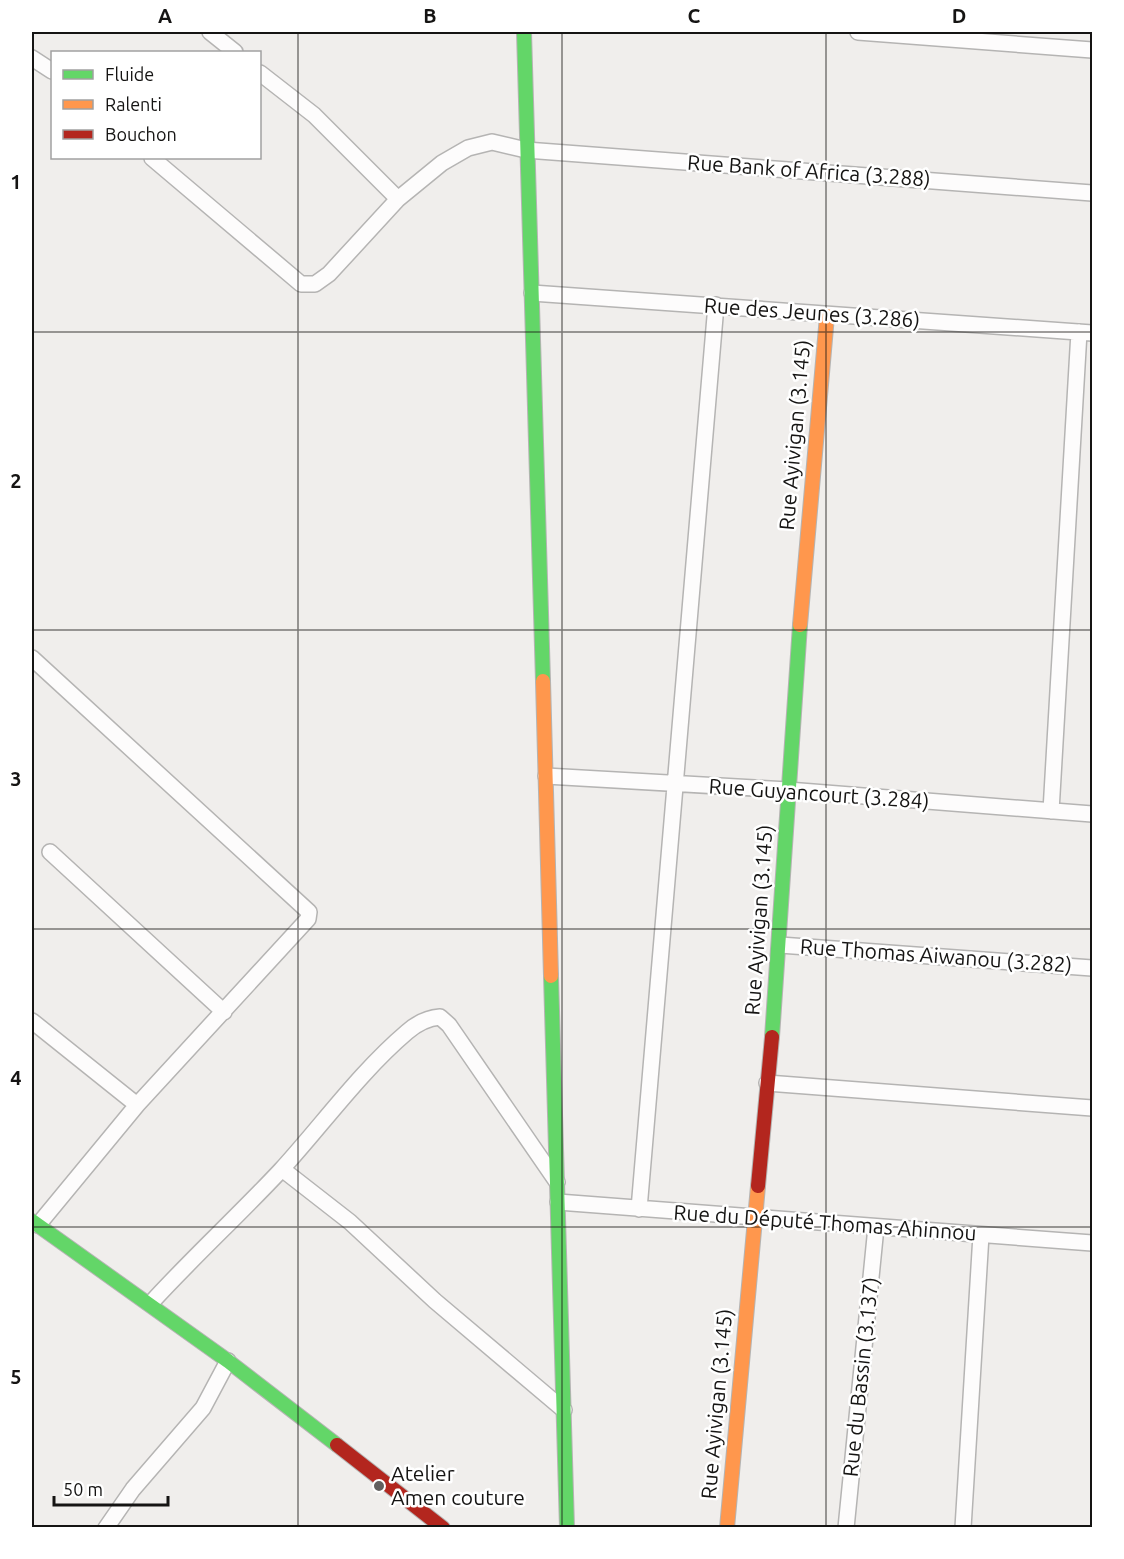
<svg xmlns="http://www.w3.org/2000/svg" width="1124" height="1559" font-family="Ubuntu,sans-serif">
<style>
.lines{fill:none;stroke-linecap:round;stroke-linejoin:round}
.street-casing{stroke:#b5b4b3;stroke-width:18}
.fast-casing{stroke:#b5b4b3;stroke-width:16}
.slow-casing{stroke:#b5b4b3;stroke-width:16}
.jam-casing{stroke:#b5b4b3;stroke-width:16}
.street{stroke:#fdfcfc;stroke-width:15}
.fast{stroke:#63d668;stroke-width:14}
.slow{stroke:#ff974d;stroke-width:14}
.jam{stroke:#b3261e;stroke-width:14}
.grid{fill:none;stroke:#151413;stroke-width:1.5;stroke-opacity:0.55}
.poi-dot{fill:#62605f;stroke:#fff;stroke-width:2}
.labels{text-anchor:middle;stroke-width:5;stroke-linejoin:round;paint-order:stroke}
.street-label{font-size:21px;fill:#151413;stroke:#fff}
.poi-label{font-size:21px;fill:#151413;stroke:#fff;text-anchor:start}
.neatline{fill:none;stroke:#151413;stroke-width:2}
.grid-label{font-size:20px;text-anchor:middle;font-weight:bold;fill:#151413}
</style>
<rect width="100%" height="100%" fill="#f0eeec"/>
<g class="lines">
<g class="street-casing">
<path id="street" d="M210,32l25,20
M858,32l234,18
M32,58l20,13
M260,73l54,42 84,84
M152,158l149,126h14l14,-10 69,-75 44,-36 26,-15 24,-6 34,8 566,43
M532,293l560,40
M32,658l277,254 -1,7 -171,186 -99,120
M546,776l242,14 304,24
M1051,811l28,-479
M50,852l174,160
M780,945l312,23
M32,1021l105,84
M767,1083l325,25
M282,1169l68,53 85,79 129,109
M558,1202l534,41
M639,1209l77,-904
M151,1303c42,-46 88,-88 130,-133 42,-46 79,-98 126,-138 9,-8 21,-14 33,-15l9,8 108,157
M106,1528l27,-39 70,-81 25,-47
M846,1528l30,-301
M963,1528l18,-293"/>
</g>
<g class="fast-casing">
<path id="fast" d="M524,32l19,649
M551,976l16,552
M772,1037l28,-412
M32,1221l196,140 109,84"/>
</g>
<g class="slow-casing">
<path id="slow" d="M800,625l27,-309
M543,681l8,295
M727,1528l31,-342"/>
</g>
<g class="jam-casing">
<path id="jam" d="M758,1186l14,-149
M337,1445l106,83"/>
</g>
<use href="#street" class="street"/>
<use href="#fast" class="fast"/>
<use href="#slow" class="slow"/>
<use href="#jam" class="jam"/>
</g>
<path class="grid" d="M298,32v1496M562,32v1496M826,32v1496M32,332h1060M32,630h1060M32,929h1060M32,1227h1060"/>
<circle class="poi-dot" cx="379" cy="1486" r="6"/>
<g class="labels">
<g class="street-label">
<text transform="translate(809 171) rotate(4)" y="7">Rue Bank of Africa (3.288)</text>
<text transform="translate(812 313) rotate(4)" y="7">Rue des Jeunes (3.286)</text>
<text transform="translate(795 435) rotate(-85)" y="7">Rue Ayivigan (3.145)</text>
<text transform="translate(819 794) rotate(4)" y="7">Rue Guyancourt (3.284)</text>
<text transform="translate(759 920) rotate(-86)" y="7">Rue Ayivigan (3.145)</text>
<text transform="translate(936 956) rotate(4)" y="7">Rue Thomas Aiwanou (3.282)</text>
<text transform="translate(825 1223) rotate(4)" y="7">Rue du Député Thomas Ahinnou</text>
<text transform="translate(861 1377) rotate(-84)" y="7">Rue du Bassin (3.137)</text>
<text transform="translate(717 1404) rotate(-85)" y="7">Rue Ayivigan (3.145)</text>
</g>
<g class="poi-label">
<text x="391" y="1481">Atelier<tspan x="391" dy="24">Amen couture</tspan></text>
</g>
</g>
<rect width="1124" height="1559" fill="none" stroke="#ffffff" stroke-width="66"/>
<rect x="51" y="51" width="210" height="108" fill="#ffffff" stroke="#a1a1a1" stroke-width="1.5"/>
<rect x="63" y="70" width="30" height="9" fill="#63d668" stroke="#a1a1a1" stroke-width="1.5"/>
<text x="105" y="81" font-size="18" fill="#151413">Fluide</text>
<rect x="63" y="100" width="30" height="9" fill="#ff974d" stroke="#a1a1a1" stroke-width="1.5"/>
<text x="105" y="111" font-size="18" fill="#151413">Ralenti</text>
<rect x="63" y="130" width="30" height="9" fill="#b3261e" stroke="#a1a1a1" stroke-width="1.5"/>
<text x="105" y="141" font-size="18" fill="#151413">Bouchon</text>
<path d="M54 1496v9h114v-9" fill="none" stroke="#151413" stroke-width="3"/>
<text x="63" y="1496" font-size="18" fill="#151413" stroke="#ffffff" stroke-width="4.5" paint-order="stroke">50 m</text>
<rect x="33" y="33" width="1058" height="1493" class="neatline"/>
<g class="grid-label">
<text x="165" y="23">A</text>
<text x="430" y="23">B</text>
<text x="694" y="23">C</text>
<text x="959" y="23">D</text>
<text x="16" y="189">1</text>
<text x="16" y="488">2</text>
<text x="16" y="786">3</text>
<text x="16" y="1085">4</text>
<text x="16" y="1384">5</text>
</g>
</svg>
